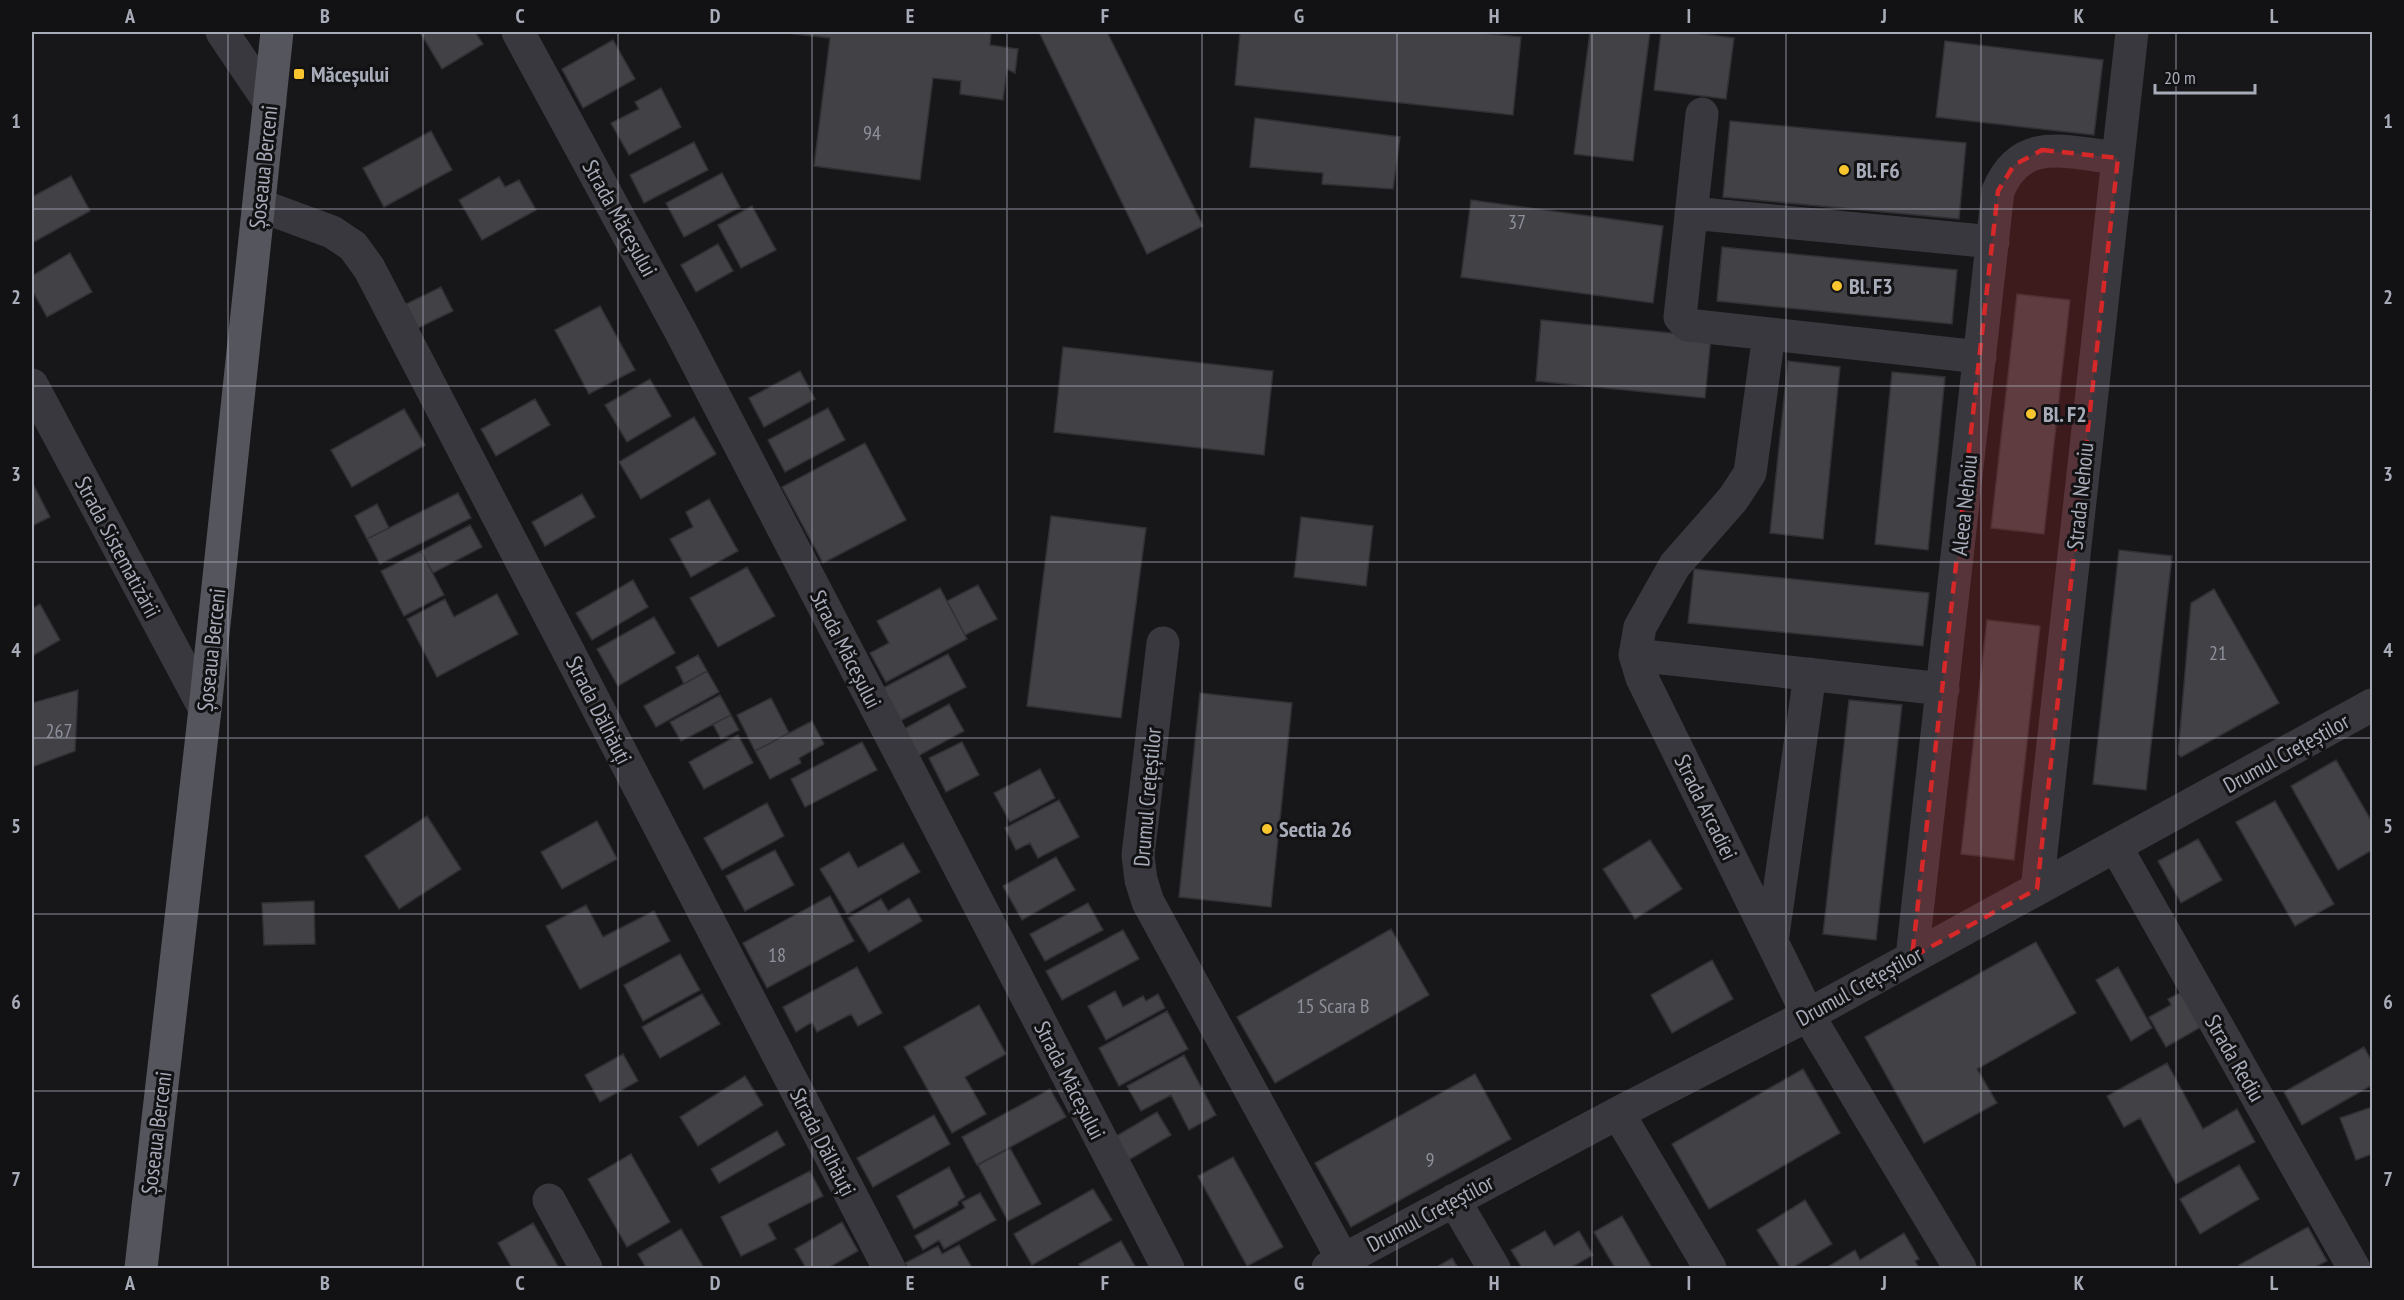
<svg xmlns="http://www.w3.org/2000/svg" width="2404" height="1300" font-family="'PT Sans Narrow',sans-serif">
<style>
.building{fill:#414146;stroke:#313135;stroke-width:1.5}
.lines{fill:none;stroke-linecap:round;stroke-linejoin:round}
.minor{stroke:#38383e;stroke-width:33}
.major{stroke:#54555d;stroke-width:33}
.marked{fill:#d62828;fill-opacity:0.2;stroke:#d62828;stroke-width:4.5;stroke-dasharray:12 8;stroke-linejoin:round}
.grid{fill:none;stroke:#a8acb9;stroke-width:1.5;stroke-opacity:0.55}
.poi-dot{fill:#f9c52e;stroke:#121214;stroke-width:2}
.labels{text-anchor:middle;stroke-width:6;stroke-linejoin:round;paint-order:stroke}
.number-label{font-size:20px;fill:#8e919c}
.poi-label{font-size:22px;font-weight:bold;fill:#a8acb9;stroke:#121214;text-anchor:start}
.street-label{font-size:22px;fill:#a8acb9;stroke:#121214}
.neatline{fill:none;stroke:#a8acb9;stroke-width:2}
.grid-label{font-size:20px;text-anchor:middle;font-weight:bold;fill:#a8acb9}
</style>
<rect width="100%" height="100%" fill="#171719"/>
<path class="building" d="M420,32h55l8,12 -41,25z
M778,32h213l-1,13 28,4 -3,24 -8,-4 -4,31 -43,-6 1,-13 -28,-3 -13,102 -106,-14 16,-128z
M1039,32h68l96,194 -56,28z
M1240,32h231l50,5 -8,78 -278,-30z
M1590,32h60l-17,129 -59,-7z
M1661,32h26l47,6 -8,61 -72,-9z
M613,40l22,39 -52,29 -21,-39z
M1945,41l158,19 -9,75 -158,-18z
M661,88l20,39 -52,28 -18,-32 28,-14 -4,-7z
M1255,118l145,19 -7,52 -71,-5 1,-11 -73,-6z
M1730,121l236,22 -7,76 -236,-22z
M431,131l21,39 -68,37 -21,-39z
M694,142l14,28 -64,33 -14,-28z
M722,173l18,34 -56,30 -18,-34z
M71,176l19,35 -58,32v-46z
M499,177l6,10 14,-7 17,30 -54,30 -23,-40z
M1471,200l192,26 -10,77 -192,-26z
M752,206l24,44 -35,18 -23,-43z
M718,244l15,27 -37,21 -15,-27z
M1722,247l235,23 -5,54 -235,-23z
M70,253l22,39 -45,25 -15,-27v-14z
M441,287l12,24 -35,17 -12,-24z
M2017,294l53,6 -26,234 -53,-6z
M600,306l35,64 -46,24 -34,-64z
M1541,320l170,17 -6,61 -169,-17z
M1063,347l210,24 -9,84 -210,-23z
M1788,361l52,6 -17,172 -53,-6z
M800,371l15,28 -51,28 -15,-29z
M1892,372l53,5 -17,173 -53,-6z
M650,379l21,37 -44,26 -22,-37z
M535,399l15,26 -54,31 -15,-27z
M828,408l17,32 -60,32 -17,-32z
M404,409l21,36 -73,42 -21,-37z
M694,417l22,37 -75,45 -22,-37z
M865,443l41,77 -83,43 -41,-76z
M32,482l18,35 -18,9z
M458,493l13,25 -91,46 -13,-25z
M582,494l13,23 -50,29 -13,-24z
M709,499l29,52 -47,26 -21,-38 23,-12 -7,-15z
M377,504l12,24 -22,11 -12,-23z
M1051,516l95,12 -25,190 -94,-12z
M1301,517l72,9 -7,60 -72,-9z
M470,525l12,22 -49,26 -12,-22z
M2119,550l53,6 -26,234 -53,-6z
M421,551l23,44 -40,21 -23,-45z
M747,567l28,49 -57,31 -28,-49z
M1694,569l235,24 -6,53 -235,-23z
M633,580l15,27 -56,33 -16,-27z
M978,585l19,34 -32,16 -18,-34z
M940,588l27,51 -81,43 -16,-29 19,-10 -12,-22z
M2214,589l65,114 -98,54 -3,-3 13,-151z
M497,594l21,40 -81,43 -30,-58 38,-20 9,18z
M40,604l20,36 -28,16v-47z
M654,617l21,36 -57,33 -21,-37z
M1987,620l53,6 -26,234 -53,-6z
M948,654l18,33 -66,34 -17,-33z
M698,655l9,16 -23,13 -8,-17z
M707,671l12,21 -63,35 -12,-21z
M78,690l-3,61 -43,16v-64z
M1200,693l92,10 -21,204 -92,-10z
M720,695l11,20 -50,26 -11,-19z
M771,698l18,35 -34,18 -18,-36z
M1849,700l53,5 -26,235 -53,-6z
M949,704l15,27 -46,25 -14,-27z
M731,715l8,15 -18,9 -8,-15z
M812,721l12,23 -25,14 2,5 -31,16 -15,-28z
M738,735l15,28 -49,26 -15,-27z
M862,742l15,28 -72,37 -14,-28z
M962,742l17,33 -33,17 -17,-34z
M2336,760l36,62v28l-34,20 -47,-84z
M1040,769l15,29 -45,24 -16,-29z
M1059,800l20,37 -41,21 -8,-15 -14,7 -11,-22z
M2275,801l59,103 -39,22 -59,-104z
M767,803l17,33 -62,34 -18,-32z
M427,816l34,53 -62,40 -34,-53z
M597,821l20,38 -55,30 -21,-37z
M2198,839l24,41 -41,23 -23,-42z
M1650,840l32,49 -47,30 -32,-50z
M903,843l17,29 -73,42 -27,-45 29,-17 9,16z
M775,850l19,35 -49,26 -19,-35z
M1056,857l19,33 -53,30 -19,-34z
M830,896l24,45 -87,47 -24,-45z
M909,898l13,23 -53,31 -21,-34 33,-19 7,12z
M314,901l1,43 -51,1 -2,-42z
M1088,903l15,27 -58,31 -15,-27z
M586,905l17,32 51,-26 16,30 -90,48 -34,-63z
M1391,929l38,66 -154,88 -38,-66z
M1123,930l16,29 -77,41 -16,-29z
M2036,942l40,71 -99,56 20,34 -73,40 -59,-106z
M680,954l20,36 -57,31 -19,-36z
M1712,960l21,39 -61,34 -21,-38z
M857,967l25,46 -24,13 -7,-12 -34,18 -5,-10 -16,10 -13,-25z
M2118,967l34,61 -21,13 -35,-61z
M1115,991l8,16 20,-11 3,5 12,-7 7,14 -59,32 -18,-34z
M2182,992l19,35 -35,20 -17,-30 22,-12 -3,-6z
M702,994l18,30 -60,34 -18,-31z
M979,1005l27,49 -41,23 21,37 -34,19 -48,-86z
M1167,1011l21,38 -69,37 -20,-38z
M2364,1047l8,15v23l-70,40 -18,-33z
M623,1054l15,27 -38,21 -15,-27z
M1184,1055l32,60 -27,15 -18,-35 -30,16 -14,-25z
M2167,1063l36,66 34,-20 18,33 -79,42 -36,-66 -16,9 -17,-31z
M1803,1069l37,64 -131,76 -37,-65z
M1475,1074l36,65 -160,88 -36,-64z
M745,1076l18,29 -65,41 -18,-29z
M1050,1089l16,28 -89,48 -15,-28z
M2372,1107v47l-16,6 -16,-42z
M1157,1112l14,23 -44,26 -14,-23z
M934,1115l16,29 -77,43 -16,-29z
M777,1131l8,14 -66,38 -8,-14z
M1010,1148l31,56 -33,17 -30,-56z
M631,1154l39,68 -43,25 -39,-68z
M1233,1157l50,90 -36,19 -49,-90z
M2239,1165l20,34 -59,35 -20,-35z
M949,1167l16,30 -7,5v3l-44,24 -17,-33z
M810,1171l13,25 -55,28 8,15 -35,17 -20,-39z
M1093,1189l19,31 -80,45 -18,-31z
M980,1193l16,27 -52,29 -5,-9 -16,10 -8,-14 50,-28 -3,-6z
M1805,1200l27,44 -40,24h-11l-24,-38z
M1622,1216l30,52h-37l-21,-36z
M842,1222l16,29 -30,17h-22l-11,-19z
M533,1223l26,45h-47l-14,-25z
M2308,1227l19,34 -14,7h-73l-1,-3z
M681,1229l23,39h-58l-8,-14z
M1545,1231l9,15 25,-15 14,24 -23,13h-48l-11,-18z
M1904,1233l15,26 -4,2 4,7h-93l29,-18 5,10z
M1121,1241l15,27h-55l-2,-4z
M959,1245l13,23h-64l-3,-5 33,-17 4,8z
M1452,1258l6,10h-23z"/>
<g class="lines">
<path class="minor" d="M222,32l48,71
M518,32l163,300 487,936
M1702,114l-22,203 7,8 293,32
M259,205l73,27 21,14 16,22 520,1000
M1691,213l302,29
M1769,334l-19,139 -17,26 -58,66 -35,62 -5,28 7,23 166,337 152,253
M32,385l173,324
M1163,643l-25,212 3,25 7,22 195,358
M1635,655l308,34
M2116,847l238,421
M2037,889l95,-857
M1772,942l38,-268
M1912,957l86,-766c24,-57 69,-38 120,-33
M1618,1113l92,155
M549,1200l37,68
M1454,1200l40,68
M1328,1268l290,-155 190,-98 564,-310"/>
<path class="major" d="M141,1268l64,-559 72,-677"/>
</g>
<path class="marked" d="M2042,150l76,8 -81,731 -125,68 86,-766 16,-26z"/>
<path class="grid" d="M228,32v1236M423,32v1236M618,32v1236M812,32v1236M1007,32v1236M1202,32v1236M1397,32v1236M1592,32v1236M1786,32v1236M1981,32v1236M2176,32v1236M32,209h2340M32,386h2340M32,562h2340M32,738h2340M32,914h2340M32,1091h2340"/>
<g class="poi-dot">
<rect x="293" y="68" width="12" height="12" rx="3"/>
<circle cx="1844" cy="170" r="6"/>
<circle cx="1837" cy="286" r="6"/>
<circle cx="2031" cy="414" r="6"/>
<circle cx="1267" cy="829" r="6"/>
</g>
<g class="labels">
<g class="number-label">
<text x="872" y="140">94</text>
<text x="1517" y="229">37</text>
<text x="2218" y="660">21</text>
<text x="59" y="738">267</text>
<text x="777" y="962">18</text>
<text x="1333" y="1013">15 Scara B</text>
<text x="1430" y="1167">9</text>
</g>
<g class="poi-label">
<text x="311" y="82">Măceșului</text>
<text x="1856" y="178">Bl. F6</text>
<text x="1849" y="294">Bl. F3</text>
<text x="2043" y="422">Bl. F2</text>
<text x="1279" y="837">Sectia 26</text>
</g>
<g class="street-label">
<text transform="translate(263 167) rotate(-84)" y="8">Șoseaua Berceni</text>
<text transform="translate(620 218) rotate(61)" y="8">Strada Măceșului</text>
<text transform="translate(2080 496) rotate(-84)" y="8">Strada Nehoiu</text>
<text transform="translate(1964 505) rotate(-84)" y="8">Aleea Nehoiu</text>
<text transform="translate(118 547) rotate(62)" y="8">Strada Sistematizării</text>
<text transform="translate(846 649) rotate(63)" y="8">Strada Măceșului</text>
<text transform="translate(211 650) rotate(-84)" y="8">Șoseaua Berceni</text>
<text transform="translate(599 710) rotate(63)" y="8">Strada Dălhăuți</text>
<text transform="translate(2286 753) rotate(-29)" y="8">Drumul Crețeștilor</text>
<text transform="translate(1147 797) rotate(-85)" y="8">Drumul Crețeștilor</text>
<text transform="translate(1706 807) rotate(64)" y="8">Strada Arcadiei</text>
<text transform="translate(1859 986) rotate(-29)" y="8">Drumul Crețeștilor</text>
<text transform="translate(2235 1058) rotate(60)" y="8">Strada Rediu</text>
<text transform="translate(1070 1080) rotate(63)" y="8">Strada Măceșului</text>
<text transform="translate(156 1133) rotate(-83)" y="8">Șoseaua Berceni</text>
<text transform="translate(823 1142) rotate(63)" y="8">Strada Dălhăuți</text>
<text transform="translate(1430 1213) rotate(-28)" y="8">Drumul Crețeștilor</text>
</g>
</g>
<rect width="2404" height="1300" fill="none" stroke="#121214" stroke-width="66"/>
<path d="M2155 84v9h100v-9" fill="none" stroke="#a8acb9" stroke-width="3"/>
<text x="2164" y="84" font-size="18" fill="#a8acb9" stroke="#121214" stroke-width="4.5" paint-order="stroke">20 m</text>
<rect x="33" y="33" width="2338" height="1234" class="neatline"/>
<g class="grid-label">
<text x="130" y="23">A</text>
<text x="325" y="23">B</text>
<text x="520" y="23">C</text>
<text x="715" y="23">D</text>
<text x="910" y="23">E</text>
<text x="1105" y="23">F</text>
<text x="1299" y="23">G</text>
<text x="1494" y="23">H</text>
<text x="1689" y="23">I</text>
<text x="1884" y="23">J</text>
<text x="2079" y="23">K</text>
<text x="2274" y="23">L</text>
<text x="16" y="128">1</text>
<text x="2388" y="128">1</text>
<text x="16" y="304">2</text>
<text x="2388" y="304">2</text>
<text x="16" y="481">3</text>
<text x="2388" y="481">3</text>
<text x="16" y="657">4</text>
<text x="2388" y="657">4</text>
<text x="16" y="833">5</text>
<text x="2388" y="833">5</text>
<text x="16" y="1009">6</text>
<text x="2388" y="1009">6</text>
<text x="16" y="1186">7</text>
<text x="2388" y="1186">7</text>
<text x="130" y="1290">A</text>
<text x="325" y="1290">B</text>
<text x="520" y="1290">C</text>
<text x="715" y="1290">D</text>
<text x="910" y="1290">E</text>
<text x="1105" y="1290">F</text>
<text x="1299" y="1290">G</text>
<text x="1494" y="1290">H</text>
<text x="1689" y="1290">I</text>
<text x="1884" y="1290">J</text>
<text x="2079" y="1290">K</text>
<text x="2274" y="1290">L</text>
</g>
</svg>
